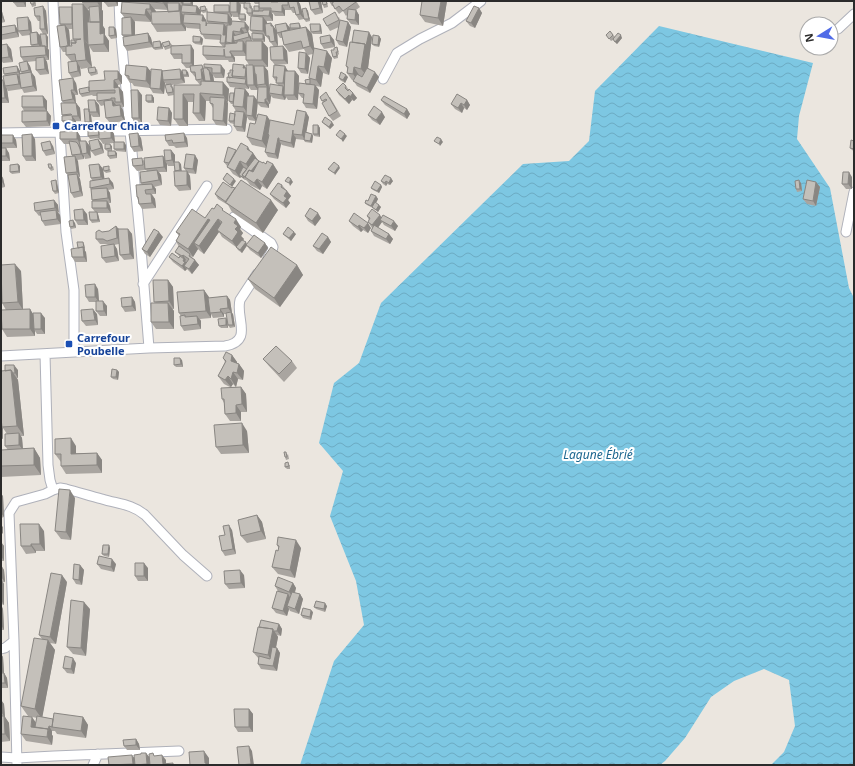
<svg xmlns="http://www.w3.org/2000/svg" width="855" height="766" font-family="'Noto Sans',sans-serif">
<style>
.water{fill:url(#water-waves)}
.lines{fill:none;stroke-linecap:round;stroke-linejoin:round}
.street-casing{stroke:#afb1ba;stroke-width:11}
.street{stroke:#fff;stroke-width:9}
.wall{fill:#a9a5a0;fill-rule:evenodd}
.shaded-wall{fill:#898682}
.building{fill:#c4c0ba;stroke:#898682}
.transit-dot{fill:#1a4fb4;stroke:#fff;stroke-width:1.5}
.labels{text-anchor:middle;stroke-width:4;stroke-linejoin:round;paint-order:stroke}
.transit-label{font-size:11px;font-weight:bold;fill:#164399;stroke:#fff;text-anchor:start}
.water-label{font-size:12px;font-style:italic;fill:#1b668f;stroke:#fff}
</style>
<defs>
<pattern id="water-waves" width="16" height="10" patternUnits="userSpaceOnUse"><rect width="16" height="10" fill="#7dc7e2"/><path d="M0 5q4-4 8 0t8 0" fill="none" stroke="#6cabc2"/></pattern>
</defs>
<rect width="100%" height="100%" fill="#ebe6df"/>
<path class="water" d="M659,26l154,37 -14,53 -2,23 33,49 19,100 5,10v467h-83l13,-13 11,-26 -6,-46 -25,-11 -30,12 -23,16 -26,41 -20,23 -5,4h-360l34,-104 30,-36 -8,-44 -26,-65 13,-45 -24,-28 15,-60 25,-20 22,-60 142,-139 46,-3 20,-20 6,-50z"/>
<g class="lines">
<g class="street-casing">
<path id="street" d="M53,1l3,67 10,164 8,58v62
M119,1l1,25 20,210 9,112
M838,29l16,-15
M383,79l14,-26 23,-14 32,-16 29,-22
M1,133l226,-4
M234,217l37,26 2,4 -1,4 -4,7
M846,232l8,-40
M143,284l64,-98
M45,354l3,111 2,15 3,10 7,-2 6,1c12,3 24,7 36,10 16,5 30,5 43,16l38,40 24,21
M1,356l148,-8 76,-2c29,-5 10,-28 15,-46l17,-26
M1,649l4,-1 9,-7
M1,757l16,1 37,-2 125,-5
M17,765l-3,-124 -5,-128 7,-11 29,-8 8,-4
M93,765l5,-11"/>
</g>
<use href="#street" class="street"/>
</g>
<path class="wall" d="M13,1h13v6h-9l-4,-5z
M30,1h5l1,2v3l-4,1z
M102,1v9l1,1v15l2,3v6l4,6v11h-16l-4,-6 3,21 -11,2 -1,-2 1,9 -9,2 -3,-5 2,-12 -5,-6v-3h-3l-3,-5 1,-21 -1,-2 12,-17 11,-3 -1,-2zM87,9h2l1,13h-1v-11zM68,29h5v10l1,1 -2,6h-2l-1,-16z
M118,1v5l-10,1 -4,-5z
M121,1h72v5h4l4,5 -1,4 6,5 1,3h1l-1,-2 8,-8 -1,-1 16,-5v-6h16v2l6,3v2l2,3 5,-5v-2h-4l-2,-3h22v1h3l10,-1h10l2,3 4,15 -5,1 -3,-5 -1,-2h-2l-2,-3h-6v6h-10l-2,-3h-1l1,2v6h-7l1,1v2l4,-1 5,8 10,-8 4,5 9,-5 2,3v2l5,-1 6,7 2,14 18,10 -3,17 -6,-2 -2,14 -5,-1 3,4 -2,19 -11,-1 -3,-5v-5h-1l-4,-5 11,-14v-1l4,-24 -5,1 2,3 -2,16 -7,-1 -3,-5 8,-15 -2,-4 -15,3 -5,-7 -2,-7h-2l-3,-5 1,13 -4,1 -8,-11h-2l1,1v5h-2l5,6v19h-3l3,4 1,18v1l9,-5 -5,-8 2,-12 -4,-5 12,-14 4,5 1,13 -12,1 12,6h7l4,5 -1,24h-10l-2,-3 -1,3 -12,-2 -2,-2 -1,8h-1v4l-8,-1 -4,-4 -1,14 11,-1 3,4 24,5 15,-8 -3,15 6,2 1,2 -1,7 -7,-1 -1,-2 -8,-1v-1l-2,10 -12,-3 -1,-1 -3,15 -10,-2 -3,-5 1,-4 -14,-3 -5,-8 8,-13v-3l-6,-1 -2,-3 -2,15 -8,-1 -3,-5v-2l-4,-1 -1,-2 6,-7 1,-3 -3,-5v-2h-2l-2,-3 5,-8 11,-4 4,5 -1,2 9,5 1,-14 -1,-2 1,5h-7l-2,-3v2l-19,-2 -3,-5 3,-9 3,-3 11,-5 2,4 3,-4 -3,-5v-4h-12l1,2v4h-6l-1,-2h-21l-4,-5 20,-8 -3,-4v-3l-15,-1 -5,-8v-2l-13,-1 -1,-1v4l-29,1 -5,-8v-7l-1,-1v6l-17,-1 1,1v13l13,-2 3,5 2,9 -26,4 -3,-5v-9l-2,-2 2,-18 -3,-4 1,-11zM240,4h4v4l2,2h1v3l2,3h4l-3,14 3,3 -1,6 1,2h-1l-1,-4 -3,-4 1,-6 -17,-6v-2l-2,-2h2v-2l1,2h6v2l2,2h5v-5l-6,-2 1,-9zM154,9l14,1v2h-12z
M309,1h12l2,12 -8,2 -4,-5z
M322,1h5l1,6 -4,1 -1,-3z
M329,1h27l4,6 -4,3 3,5v10l-8,-1 -4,-5v-4l-1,1 -3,-5 -4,3 -6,-8h-1z
M447,1l-4,25 -18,-4 -5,-7z
M43,6l3,5 2,23h-3l3,3v12l1,1v10h-3l1,2 2,12 -9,1 -4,-5v-9l-9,1 3,4 2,7 3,4 2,14 -13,2 -2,-4 -14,2 -1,-2 2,14h-8v-23l3,2 2,-6 -2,-2 13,-8 3,5v2h2l-1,-1 3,-10 -3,-5 11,-11 -1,-1 -1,-10 -8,1 -4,-5 13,-9 1,10h5l4,5v9h1l1,-12 -3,-5v-8h-2l-3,-5z
M1,8l4,14 -4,1z
M207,8l1,4 -5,1 -2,-2z
M306,8l2,3 2,10 -4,1 -2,-3z
M479,8l3,5 -7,15 -5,-2 -4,-5z
M339,17l1,3 8,2 3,5 -4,20 -8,-2 -3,-5 3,-13 -9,4 -3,-5z
M15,25l3,5 1,7 -18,3v-13z
M321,26l1,8h-9l-2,-2z
M116,29l1,9 -6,1 -2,-3z
M610,31l5,6 7,1 -5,6 -4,-4 -2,1 -5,-6z
M330,35l4,5 1,7 -11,2 -3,-5z
M379,36l2,3 -2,8 -5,-1 -2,-2z
M201,37l2,2 -1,6 -7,-1 -2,-2z
M372,37l-4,31 11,9 -9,16 -13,-7 -4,-6h-1l-5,-7v-5l-1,-2 6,-24z
M169,41l3,4 22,5v16l11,2 -1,-1v-3l21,6 -1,8h-9l-4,-6 2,3 1,6 15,8 -1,13h-1l1,1 -1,23 -11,-1 -3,-5v-12l-3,-5v-2h-4l-1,20h-6l-6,-8v-11h-5v24h-9l-5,-7v-24l-6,1 -1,-3 -1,-9 -1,-1 -1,11 -11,-1 -3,-5 -16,-2 -2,-3h-2l-5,-8 22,-8 4,5 11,-2v1l20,2 6,-1 1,5h-5l1,6 -13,2 2,4 27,-4h-1l-4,-5v-3h-1l-4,-5v-4h-5l-4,-5v-4h-8l-3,-5v-6l-6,2 -1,-3z
M162,44l1,5 -8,1 -2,-2z
M337,47l1,3 1,4 -1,1v3l-4,1 -1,-2 1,-7z
M11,49l2,13 -10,1 -2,-3v-2z
M97,69l1,5 -7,2 -2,-3z
M118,71l4,5v8l-4,1v3l1,-1 4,5 1,15h-3l2,3 2,11 -15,2 -4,-5 -1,-13 -4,1 -4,-5v-5h-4l-1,-1 -10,2 -2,-3 25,-14z
M348,77l-3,6 -5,-3 -1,-2z
M76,83l2,12h-3l1,8 4,5 1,13h-5v4l-10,1 -4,-5 1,-5 -1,-1 2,-12 -2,-2z
M346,86l3,4 4,3 4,5 -3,3 -2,-1 -3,4 -10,-9 -3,-5z
M142,95v28h-7l-3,-5z
M152,95l2,3v5h-6l-2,-2z
M43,96l4,5v10l4,5 -1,10 -24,1 -4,-5 2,-11 -2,-4z
M320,97h10l11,19 -8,5 -4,-5 -6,-14z
M381,100l26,9 3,5 -3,5 -22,-14z
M467,100l3,5 -3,5 -3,-2 -2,5 -7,-4 -4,-5z
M99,105l1,12h-7l-2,-2 1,9h-5l-2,-2 4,-13z
M169,108l3,5 -1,13 -11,-1 -3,-5z
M368,115l17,2 -5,8 -8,-5z
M322,122l12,3 -4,4 -6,-5z
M318,125l2,3v9l-6,-1 -1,-2z
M111,129l3,5 1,8 11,3v7l-10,-1 -2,-2v-6l-11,1 -4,-6 -9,1 -2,-3 11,-5z
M77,131l3,5 1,5 10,17 -6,1 -1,-3v3l-7,1 3,17h-1l1,2 3,17 -9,2 -3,-5 -2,-16 -3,-4 6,-17 -2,-12h-6l-4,-5z
M1,135h12l3,5 1,8h-16z
M141,138l2,13 -9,1 -3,-5z
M187,138l1,9 -12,1 -2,-2h-5l-3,-5z
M35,139l1,22h-10l-3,-5z
M854,141v10l-2,-1 -2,-2z
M102,144l2,9 -9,3 -4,-5z
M53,146l2,8 -9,2 -3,-5z
M112,146v5h-5l-2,-2z
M1,148l8,5 1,8h-9z
M171,150l4,5v7l6,2v7h5l-2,-3 14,-8 -2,14 -8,-1 2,3 1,14 -12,1 -4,-5v-15l-1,-5h-6l-1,-2v8h-8l2,3 1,10 -8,2 2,2v5h-4l3,5 1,9 -14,1 -3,-5 -1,-4 -1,-3 5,-12 -1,-2 6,-12 -1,-1 -9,1 -4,-5 11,-6 19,-4 2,2z
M236,150v1h15l2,2 6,9 4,1 10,1 5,8 -11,17 -5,-3 -2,4 -10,-5 -2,-3 -2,-2h-1l-4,-3 -1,1 -7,-4 -9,-12z
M117,153v5l-7,1 -2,-3z
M18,164l2,2v7l-8,1 -2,-2z
M99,164l4,5 1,10 9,4 1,6 -6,1 2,3 1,10h-2l1,3 1,7h-14l1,1 2,8 -8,1 -2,-3 5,-8 -3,-4 1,-7 -1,-1 -1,-11 -1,-1 2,-8 -1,-2z
M53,166l1,4 -3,1 -2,-3z
M110,169l1,3 -5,1 -2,-2z
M1,175l2,3 2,9 -4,1z
M852,177v12h-6l-4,-5z
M56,180l1,3 2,10 -4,1 -2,-3z
M381,181h12l-3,4 -3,-1 -1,2 -3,-2z
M816,182l4,5 -4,19 -9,-2 -4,-5z
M801,183l1,8 -5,1 -1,-3z
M282,185l9,11 -3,4 2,3 -4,5 -12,-9 -4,-5z
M381,185l1,2 -3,6 -6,-3 -2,-2z
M232,188h3l43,22 -15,23 -31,-21 -4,-7 -10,-6 -3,-5z
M376,196l2,3 -2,4 5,4 -3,5 -5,-4 -6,-3 -2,-2z
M54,200l4,5v8l2,2 1,9 -16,2 -3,-5 -1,-6 -2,1 -4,-5z
M214,209l12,4 15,14 -1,2 3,4 -2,3 3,3 -1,1 4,4 18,-1 3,5 -7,10 -11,-8 -3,-4 -5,7 -4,-3 -2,-3 -14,-10 -3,-5 -15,22 -4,-3 -2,-2 -5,8 -2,-1 8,9 -7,9 -5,-5 -2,2 -12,-9 -4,-5h11l-5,-5 4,-5 -3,-6 3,-5 -3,-4 29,-14z
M87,214l1,11h-10l-3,-5z
M305,216l16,2 -6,8 -7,-5z
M367,216l15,1 16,9 -3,5 -11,-6 -2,-3 -4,6 11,6 4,5 -3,5 -16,-8 -3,-5 1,-3 -4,-6 1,-2z
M349,221l22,7 -3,5 -5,-3 -2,2 -8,-6z
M75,223l1,5 -5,1 -1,-2z
M116,226l3,3h9l4,5 2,25 -10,1 -4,-5 -1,-11 -5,1 3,4 2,12 -13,2 -4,-5 7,-13 -3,-1h-6l-4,-5 6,-7 7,-1z
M283,234h13l-5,7 -6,-5z
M163,237l-13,20 -5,-3 -3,-5z
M328,237l3,5 -8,12 -6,-3 -4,-5z
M84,244l1,7 1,1 1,10h-12l-3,-5 6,-9z
M297,265l6,10 -23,32 -25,-18 -7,-10z
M21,271l2,39 7,-1 3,6 12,3v16h-8l-2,-3v5l-28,1 -5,-8 4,-19 -4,-7z
M168,280l5,7 1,22h-2l2,2v18h-18l-5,-7 5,-19 -2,-1z
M98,289l1,12 8,5v10h-7l-4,-5v-9h-7l-3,-5z
M204,290l5,8 18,-2 3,4 2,13 1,1 2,13 -5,1 -2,-3 -1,-11h-3v3l-11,1 -2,-4v4l-11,1 1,2v8l-17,2 -3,-5v-10l-2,-3z
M132,297l3,5 1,9 -11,1 -3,-5z
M97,314l1,11 -12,1 -4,-5z
M226,318l1,2 1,8h-7l-2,-2z
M232,355l5,7v1l2,1 5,7 -1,9 -5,-1 -2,8 -3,-3 -2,3h10l5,7 1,18h-6v9h-11l-5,-7 -1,-11 -2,-4 8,-12 -6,-3 -6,-8 7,-14 -2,-4z
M263,359l29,2 5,7 -13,14 -15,-16z
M182,360l1,7h-7l-2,-2z
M18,370v8h-1l1,2 6,56h-3l1,2 1,11 11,-1 6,10 1,17 -40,2v-27h7l-3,-4 2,-12 -4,-6v11h-2v-14l1,2 -1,-56z
M117,370l2,2 -1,8 -5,-1 -2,-2z
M247,431l2,22 -28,1 -5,-7z
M76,446v7h21l5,7v13l-36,1 -5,-8v-4l-6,-8z
M288,454l1,5 -3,1 -1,-3z
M290,465v4h-3l-2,-2z
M1,494l2,2 1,21 -3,1z
M75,498l-4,42 -10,-1 -6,-8z
M257,515l5,7 4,17 -19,4 -6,-7z
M232,530l4,24 -11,2 -3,-5z
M44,531l1,20h-9v2l-10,1 -5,-8z
M1,542l3,4v15h-3z
M109,545l1,3 -1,9 -5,-1 -2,-2z
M277,545l24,3 -6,30 -17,-4 -6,-7 6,-16 1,-2z
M97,564h19l-2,8 -13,-3z
M1,565l3,5 1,12h-2l1,2v21l-3,-1z
M80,565l4,5 -2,15 -6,-1 -3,-5z
M148,568v13h-10l-3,-5z
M244,575l1,13 -16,1 -4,-5z
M67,582l-11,62 -6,-1 5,7 -13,67 11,2 30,-2 5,8 -2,13 -29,-4 -2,-3h-3v4l1,1 -1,9 -26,-4 -5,-7 15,-11 1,-5 -9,-2 -7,-10 21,-67 -3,-4z
M293,583l3,5 -1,5 5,1 3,5 -4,15 -9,-3 -1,-2 -2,7 -11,-3 -4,-5 6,-17 -3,-5z
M1,605l2,4 1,21h-3z
M327,606l-2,6 -9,-3 -2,-2z
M90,609l-4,47 -13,-2 -6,-7z
M313,612l-2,8 -8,-2 -2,-3z
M279,624l3,5 -1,7 -4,-1 1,2 -2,11h1l3,5 -3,18 -16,-2 -3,-5 1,-5 -6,-7z
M1,654l2,3 1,16 3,5 1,10h-7z
M76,663l-2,11 -7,-1 -4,-5z
M1,700l3,4 1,13 4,6 1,18 -9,1z
M249,709l4,5v18h-15l-3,-5z
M136,739l3,5 1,6h-13l-3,-4z
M146,753l3,4 6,-1 11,4v4l9,1h-66l25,-7 7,-4z"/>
<path class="shaded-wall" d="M23,1h3v6l-3,-5z
M97,1h5v9l-5,-8z
M115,1h3v5z
M163,1h4l2,2 -1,7 -5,-7z
M180,1h4l-1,3 1,3z
M191,1h2v6l-2,-3z
M237,1h1l3,4 -1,12 -3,-5z
M297,1h1l2,3 4,15 -4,-5z
M318,1h3l2,12 -3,-5z
M441,1h6l-4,25 -5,-8z
M179,3l4,5 -2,4 5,7 -3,4 3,4v4l-5,-7 -2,-12z
M83,4l6,7 1,34h-1l-5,-6z
M150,4l6,7 -1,6 -5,-8z
M229,5l3,5 -2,2 2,3v2l-3,-5z
M282,5l3,5v6l-3,-4z
M43,6l3,5 2,23 -3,-5z
M99,6l4,5v15l2,3v6l4,6v11l-5,-8 -4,-10z
M197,6l4,5 -1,7 -4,-5z
M1,8l4,14 -4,-6z
M306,8l2,3 2,10 -1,-2z
M479,8l3,5 -7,15 -4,-5z
M146,9l5,7v6l-6,-7z
M270,10l3,5v6l-4,-5z
M356,10l3,5v10l-4,-5z
M228,14l4,5 -1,9 -3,-5z
M245,14l1,2v5l-1,-2z
M203,15l3,5v2l3,4 -7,-5z
M28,17l3,5 1,13 -3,-5z
M131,17l4,5v18l-3,-5z
M263,17l4,5 -1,14 -3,-5z
M245,22l4,5 -1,6 -3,-5z
M348,22l3,5 -4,20 -4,-5z
M271,23l6,8 1,15 -3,-5z
M286,23l4,5 1,8 -3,-5z
M224,24l4,5 -2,13 3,4 -1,2 -3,-5 -2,-8z
M320,24l1,2 1,8 -2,-3z
M15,25l3,5 1,7 -3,-5z
M65,25l4,5 2,21 -3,-5z
M114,27l2,2 1,9 -2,-3z
M306,27l6,7 3,20 -5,-8z
M241,28l3,4v5l-4,-5z
M233,31l3,5 -2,5 2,2v5l-4,-5z
M37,32l4,5 1,12 -4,-5z
M248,32l3,5 1,5 -3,-5z
M369,32l3,5 -5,39 -6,-7 4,-25z
M148,33l3,5 2,9 -4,-5z
M46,34l2,3v12l-1,-2z
M263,34l2,3v5l-2,-3z
M330,35l4,5 1,7 -4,-5z
M621,35l1,3 -5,6 -2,-2z
M379,36l2,3 -2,8 -1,-2z
M201,37l2,2 -1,6 -2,-3z
M84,39l5,7 3,21 -6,-7z
M160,41l2,3 1,5 -2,-2z
M243,41l3,4 1,11 -4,-5z
M262,41l6,7v19l-6,-7z
M7,44l4,5 2,13 -4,-5z
M191,45l3,5v18l-3,-5z
M45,46l4,4v10l-3,-5z
M283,46l4,5 1,13 -4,-4z
M230,51l5,7v4l-3,-5z
M327,51l5,7 -3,17 -5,-8z
M306,53l4,5 -2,16 -3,-5z
M44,57l3,5 2,12 -4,-5z
M27,61l3,5 2,7 3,4 2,14 -4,-5 -1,-12 -3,-4z
M77,62l3,5 1,9 -3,-5z
M221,65l4,5 -1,8 -3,-5z
M244,65l5,8 -1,9 -3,-5 -2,-9z
M253,65l3,5 -1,4 2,3 1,13 -4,-5z
M17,66l3,5 1,6 -3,-5z
M264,66l4,5 1,18 2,3 -2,1 2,3 -1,8 -3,-5v-12l-2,-3z
M285,66l3,5 -2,17 -3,-5z
M318,66l5,7 -2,14 -5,-7z
M147,67l6,7 -1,14 -6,-7z
M354,67l5,8 -1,6 -5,-7z
M207,68l6,7 2,12 -4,-5z
M180,69l4,5 -1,1 1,2 1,6 -4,-4z
M201,69l3,5 2,10 -4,-5z
M162,70l3,5 -2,5 2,3 -1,11 -4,-5z
M186,70l2,2 1,5 -2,-2z
M118,71l4,5v8l-4,-5z
M295,71l4,5 -1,24 -4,-5z
M375,72l4,5 -9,16 -3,-5z
M17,74l4,5 1,10 -3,-5z
M346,75l2,2 -3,6 -2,-3z
M73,78l3,5 2,12 -4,-5z
M246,79l3,5 -2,1 2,2v2l-4,-5z
M3,80l3,5 -1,1 2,3 2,14 -4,-5z
M114,80l4,5v8l-4,-5z
M223,82l6,7 -1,13 -5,-7z
M315,85l4,5 -2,19 -4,-5z
M283,86l3,5 -2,4 2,2 -1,3 -3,-5z
M119,87l4,5 1,15 -3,-5z
M245,89l4,5 -2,18 -4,-5z
M71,90l4,5 1,9 -3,-5z
M138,90l4,5v28l-3,-5z
M200,93l6,8 -1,20 -5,-8z
M353,93l4,5 -3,3 -4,-4z
M183,94l5,8v24l-5,-7z
M152,95l2,3v5l-2,-2z
M349,95l3,5 -3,4 -4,-5z
M43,96l4,5v11l-3,-5z
M254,96l4,5 -2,20 -4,-5z
M111,98l5,7 -3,1v-4z
M225,98l3,5 -1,23 -4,-5z
M265,99l4,5v4l-4,-5z
M95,100l4,5 1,12 -3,-5z
M467,100l3,5 -3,5 -3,-5z
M76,103l4,5 1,13 -3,-5z
M461,103l3,5 -2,5 -4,-5z
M120,105l3,5 2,11 -4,-5z
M169,108l3,5 -1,13 -3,-5z
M407,109l3,5 -3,5 -3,-5z
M47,111l4,5 -1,10 -3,-5z
M89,112l2,3 1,9 -2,-2z
M244,112l3,5 -2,15 -3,-5z
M306,112l3,5 -4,23 -3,-5z
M382,112l3,5 -5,8 -4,-5z
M72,116l4,5v4l-3,-5z
M267,116l5,8 -3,11 -1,-1 1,3 -2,11 -5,-7z
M332,122l2,3 -4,4 -1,-2z
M318,125l2,3v9l-2,-3z
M111,129l3,5 1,9 -4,-5z
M293,130v4l3,4 -2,10 -3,-5z
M77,131l3,5 1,8 -4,-5z
M138,133l3,5 2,13 -4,-5z
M184,133l3,5 1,9 -3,-5z
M32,134l3,5 1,22 -4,-5z
M312,134l1,2 -1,7 -2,-2z
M345,134l2,2 -4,6 -2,-3z
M13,135l3,5 1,8 -4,-5z
M278,138l2,3 -1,-1 2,4 -3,15 -3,-5z
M98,139l4,5 2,9 -3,-5z
M441,139l2,3 -3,4 -1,-2z
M50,141l3,5 2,8 -3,-5z
M86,141l4,5 1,12 -4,-5z
M124,142l2,3v7l-2,-3z
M78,144l4,5 1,5h-1l2,2v3l-3,-5z
M110,144l2,2v5l-1,-3z
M248,147l4,7 1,-1 9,13 -11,15v-9l-5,-8 1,-15z
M6,148l3,5 1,8 -4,-5z
M171,150l4,5v10l-3,-5z
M115,151l2,2v5l-1,-3z
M195,155l3,5 -2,14 -3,-5z
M75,156l3,5 2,16 -3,-5z
M163,156l3,5h-1l2,3v8l-3,-5z
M240,161l5,8 -6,6 2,2 -1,1 -5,-7z
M179,162l2,2 1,9 -2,-3z
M18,164l2,2v7l-1,-2z
M99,164l4,5 2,13 -4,-5z
M273,164l5,8 -11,17 -5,-7z
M339,166l1,2 -5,7 -1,-2z
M157,170l4,5 1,10 -3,-5z
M187,171l3,5 1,14 -4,-5z
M849,172l3,5v12l-4,-5z
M77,174l3,5 3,17 -3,-5z
M1,175l2,3 2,9 -3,-5z
M109,178l4,5 1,6 -4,-5z
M391,178l2,3 -3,4 -1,-2z
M234,179l2,2 -4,6 -2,-2z
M257,179l5,7 -2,4 -6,-7z
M291,179l2,3 -3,4 -1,-3z
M56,180l1,3 2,10 -2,-2z
M799,180l2,3 1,8 -2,-2z
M386,181l1,3 -1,2 -1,-3z
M816,182l4,5 -4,19 -3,-5z
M152,184l4,5v5l-3,-5z
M381,185l1,2 -3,6 -2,-2z
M107,188l3,5 1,10 -3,-5z
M287,191l4,5 -3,4 2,3 -4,5 -3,-5 1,-7z
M151,194l4,5 1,9 -4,-5z
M376,196l2,3 -5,9 -1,-1 1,1 -2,-2z
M54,200l4,5 1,8 -4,-5z
M271,200l7,10 -15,23 -7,-10z
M107,201l3,5 1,7 -4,-5z
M379,205l2,2 -3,5 -2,-2z
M83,209l4,5 1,11 -4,-5z
M56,210l4,5 1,9 -4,-5z
M97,212l1,2 2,8 -2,-2z
M318,213l3,5 -6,8 -3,-5z
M380,215l3,5h-3l2,2 -6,8 -4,-5z
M208,219l5,7 5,-7 5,7 -6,4 2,2 -15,22 -5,-8 -5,-3 4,6 -5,8 -5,-8z
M236,219l5,8 -1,2 3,4 -2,3 3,3 -7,9 -5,-7 3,-12 -1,-6z
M73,220l2,3 1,5 -2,-2z
M394,221l4,5 -3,5 -4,-5z
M368,223l3,5 -3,5 -4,-5z
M359,225l4,5 -2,2 -3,-5z
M116,226l4,5 1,12 -4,-5z
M128,229l4,5 2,25 -4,-5z
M159,232l4,5 -13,20 -3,-5z
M294,232l2,2 -5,7 -2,-3z
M389,234l4,5 -3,5 -4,-5z
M328,237l3,5 -8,12 -4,-5z
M83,242l1,2 1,7 1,1 1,10 -3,-5z
M246,242l1,3 -5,8 -2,-3z
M265,243l3,5 -7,10 -3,-5z
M114,244l3,5 2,12 -4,-5z
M183,255l3,5 -1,1 3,3 -4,2 3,3 -2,2 -3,-5 1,-5 1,-2 -2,-3z
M195,260l4,5 -7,9 -3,-5z
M15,264l6,7 2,39 -5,-8z
M297,265l6,10 -23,32 -6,-9z
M168,280l5,7 1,22 -5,-8z
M95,284l3,5 1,13 -4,-5z
M204,290l5,7 2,16h-1l1,1v4l-5,-7z
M227,296l3,4 2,13 1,1 2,13 -2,-2 -2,-13 -3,-4z
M132,297l3,5 1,9 -4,-5z
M103,301l4,5v10l-3,-5z
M168,303l6,8v18l-5,-7z
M30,309l5,8 -1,12 1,2v5l-5,-7z
M93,309l4,5 1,11 -3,-5z
M220,309l4,5v3l-3,-5z
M41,313l4,5v16l-4,-5z
M197,316l4,5v8l-3,-5z
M226,318l1,2 1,8 -2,-3z
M232,355l5,7 -1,6 -5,-7z
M180,358l2,2 1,7 -2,-3z
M239,364l5,7 -1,9 -6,-7z
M14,365l4,5v8l-3,-5z
M11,370l7,10 6,56 -7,-10z
M117,370l2,2 -1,8 -2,-3z
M233,372l5,7 -2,8 -5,-8z
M228,376l5,8 -2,3 -6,-7z
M241,387l5,7 1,18 -5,-8z
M236,405l5,7v9l-5,-8z
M242,423l5,8 2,22 -6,-8z
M1,425l1,2 1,1v11l-2,-3z
M19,433l3,5 1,12 -4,-5z
M71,438l5,8v15l-5,-7z
M34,448l6,10 1,17 -7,-10z
M97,453l5,7v13l-5,-8z
M70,490l5,8 -4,42 -5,-8z
M1,494l2,2 1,21 -3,-4z
M257,515l5,7 4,17 -5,-8z
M39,524l5,7 1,20 -5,-7z
M1,525l2,2v7l-2,-2z
M229,525l3,5 4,24 -3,-5z
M296,540l5,8 -6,30 -5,-8z
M1,542l3,4v15l-3,-5z
M31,544l5,7v2l-5,-7z
M109,545l1,3 -1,9 -1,-3z
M112,559l4,5 -2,8 -3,-5z
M144,563l4,5v13l-4,-5z
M1,565l3,5 1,12 -4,-5z
M80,565l4,5 -2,15 -3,-5z
M240,570l4,5 1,13 -4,-5z
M62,575l5,7 -11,62 -6,-7z
M1,579l3,5v21l-3,-5z
M293,583l3,5 -3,9 -4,-5z
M288,594l3,5 -4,7 2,3 -2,7 -4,-5z
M300,594l3,5 -4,15 -4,-5z
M84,602l6,7 -4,47 -5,-8z
M325,603l2,3 -2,6 -1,-3z
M1,605l2,4 1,21 -3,-5z
M311,610l2,2 -2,8 -1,-3z
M279,624l3,5 -1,7 -4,-5z
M273,629l5,8 -5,25 -5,-7z
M48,640l7,10 -13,69 -7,-10z
M277,648l3,5 -3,18 -4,-5z
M1,654l2,3 1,16 3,5 1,10 -3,-5 -1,-8 -3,-5z
M73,658l3,5 -2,11 -3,-5z
M1,700l3,4 1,13 4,6 1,18 -5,-7 -1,-18 -3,-4z
M249,709l4,5v18l-4,-5z
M32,717l5,7 -1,10 -5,-7z
M83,717l5,8 -2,13 -5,-7z
M49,726l3,5v4l1,1 -1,9 -5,-8z
M136,739l3,5 1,6 -4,-5z
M249,746l3,5 2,14h-3v-1z
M204,751l5,7v7h-3l-1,-2z
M146,753l4,5v7h-2l-1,-1z
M132,755l4,5v5h-2l-1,-1z
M162,755l4,5v5l-3,-1z"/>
<path class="building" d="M13,1h10v1h-10z
M30,1h4v3h-3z
M82,1h15v1h-15z
M104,1h11l-11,1z
M138,1h25v2z
M183,1h8v3h-8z
M230,1h7v11h-7z
M259,1h12v1h7v-1h10v4h-6v7l-11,-1v-3h-12z
M288,1h9l3,13 -4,1 -2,-8 -4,1z
M309,1h9l2,7 -9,2z
M322,1h4l1,3 -4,1z
M335,1h21v1l-13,9 -4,-5 -4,3 -3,-6z
M422,1h19l-3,17 -18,-3z
M122,2l28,2v5h-4l-1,6 -24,-2z
M167,3h12v8l-11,1z
M244,3h6v5h2v5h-5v-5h-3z
M72,4h11l1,35 2,21 -10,1 -1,-7 -9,1v-9h6l-1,-3h5v-3l5,-1h-8z
M182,5l15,1 -1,7 -15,-1z
M214,5h15v7h-15z
M43,6l2,23h-5v-13h-5l-1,-8z
M99,6l1,16h-10l-1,-15z
M205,6l1,4 -5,1 -1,-4z
M254,6h5v5h-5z
M474,6l5,2 -8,15 -5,-2z
M59,7h13v17h-12z
M306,8l3,11h-5l-2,-10z
M348,9l8,1 -1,10 -8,-1z
M263,10h7l-1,6 -17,-1 1,-4h10z
M180,11l1,13h-29l-1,-12z
M207,12l21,2v9l-21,-2z
M335,12l4,8 -12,6 -4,-7z
M184,14l19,1 -1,6h4v5l1,-3 17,1 -1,11h3l-1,8h-5l1,-8 -20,-1v-2l-1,-1v-7l-17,-1z
M239,14h6v5h-6z
M251,16l12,1v14l-13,-1z
M28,17l1,13 -11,1 -1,-13z
M131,17l1,18h-10v-17z
M340,20l8,2 -5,20 -7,-2z
M232,21l13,1v6h-4l-1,4 -7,-1 -1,12 -6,-1 1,-17h4z
M87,22h13v12l4,-1v11l-16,1z
M271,23v3h2l2,15 -5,1 -1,-6h-3l-1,-12z
M286,23l2,7 -11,3 -2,-8z
M299,23l1,5h-10v-4z
M310,24h10v7l-9,1z
M15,25l1,7 -15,3v-8z
M65,25l3,21 -8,1 -3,-21z
M109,27h5l1,8 -6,1z
M306,27l4,19 -7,2 -2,-7 -17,4 -3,-13z
M354,30l15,2 -3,14 -1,-2 -13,-2z
M610,31l3,4 -4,4 -3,-4z
M37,32l1,12 -7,1 -1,-12z
M248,32l1,5 -15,4 -1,-5z
M148,33l1,9 -25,4 -1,-9z
M252,33l11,1v5h-11z
M618,33l3,2 -6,7 -2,-3z
M40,34h6l1,13 -2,-1h-3z
M330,35l1,7 -10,2 -1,-7z
M373,35l6,1 -1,9 -6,-1z
M193,36l8,1 -1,5h-7z
M71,40h3l2,3h-5z
M160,41l1,6 -8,1v-6z
M169,41l1,4 -6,2 -2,-4z
M237,41h6v10h-13v2h1l1,4h-7l-1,-8v7l-21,-1v-9l22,1v-3l12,-1z
M246,41h16v19h-16z
M350,42l15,2 -4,25 -7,-2 -1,7 -6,-1 1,-6 -2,-1z
M7,44l2,13 -8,1v-13z
M191,45v18h-9v-9h-11v-8z
M45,46l1,9 -25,2 -1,-10z
M283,46l1,14h-13l-1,-13z
M337,47l1,5h-2l1,4 -4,1 -2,-7h3v-2z
M314,48l13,3 -3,16 -6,-1 -2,14 -7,-2z
M299,52l7,1 -1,16 -7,-1z
M44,57l1,12 -9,1v-12z
M27,61l2,9 -8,2 -2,-9z
M76,61l1,1 1,9 -9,2 -1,-11z
M204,64l17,1v8h-9v-5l-8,-1z
M233,64l11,1 -1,3h3l-1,9 -13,-1z
M126,65l21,2 -1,14 -17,-2v-3l-4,-1z
M202,65l1,4h-2l1,10 -6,1 -1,-8h-4l-1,-6z
M246,65h7l1,20h-7z
M274,65l11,1 -2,17h-7l1,-6h-4z
M17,66l1,6 -14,2 -1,-6z
M254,66h10l1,18 -8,1 -1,-11h-1z
M95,67l1,5 -7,1 -1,-5z
M203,68h4l1,2h1l2,11h-6z
M367,68l8,4 -8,16 -14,-7 4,-7 5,3z
M151,69l11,1 -2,19 -10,-1z
M180,69l1,10 -18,1 -1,-9z
M182,70h4l1,5h-4z
M230,70h3l-1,6 1,1 -4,1 -1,-5h2z
M104,71h14v8l-4,1v8l5,-1 2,15h-6v-4h-4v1l-14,2v-8h18v-3l-26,1v-10l16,-1z
M285,71h10l-1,24h-10z
M31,72l2,14 -12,2 -2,-14z
M341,72l5,3 -3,5 -4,-2z
M17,74l2,10 -14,2 -2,-10z
M227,77l19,2 -1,5 -18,-2z
M73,78l1,12h-3l2,9 -11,2 -3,-21z
M310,79v5h-4l-1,-4z
M1,80h2l2,18h-4z
M201,81l22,1v13l-23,-2v20h-7l1,-19h-11v25h-9v-34h27z
M299,83l16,2 -2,19 -10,-1 1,-9 -6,-1z
M343,83l3,3 -1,2 3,3 1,-2 4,4 -3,4 -1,-2 -4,4 -9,-9z
M171,84v3h1l1,5 -6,1 -2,-8z
M270,84l13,2 -1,9 -13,-2z
M89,87v4l1,1 -10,2 -1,-5z
M258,87h9v12h-2v4l-8,-1z
M235,88l10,1 -2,18 -10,-1z
M131,90h7l1,28h-7z
M326,92l11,19 -8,5 -7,-13 5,-3 -1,-1 -4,2 -2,-4z
M230,93h4l-1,9 -4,-1z
M457,94l10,6 -3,5 -3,-2 -3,5 -7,-4z
M146,95h6v6h-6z
M22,96h21l1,11h-22z
M247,96h7l-2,20 -6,-1z
M384,96l23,13 -3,5 -23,-14z
M210,97l15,1 -2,23 -10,-1v-16l-3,-1z
M88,100h7l2,12h-8z
M112,100l1,6 7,-1 1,11 -15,2 -2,-17z
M61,103h15l2,13h-6l1,4 -11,1v-5l10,-1 -1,-1 -9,1z
M374,106l8,6 -6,8 -8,-5z
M158,107l11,1 -1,13 -11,-1z
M84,109h5l1,13h-5z
M297,110l9,2 -4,23 -9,-1v-4l-2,13 -12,-3v-2h-1l-3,16 -10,-2 4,-17 -1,-1 2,-14 24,5z
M22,111h25v10l-25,1z
M235,111l9,1 -2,15 -8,-1z
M230,113l5,1 -1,7h-5z
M258,114l9,2 -5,25 -15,-4 3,-14 5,1z
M325,117l7,5 -3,5 -7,-5z
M313,125h5v9h-5z
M111,129v9l-12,1v-9z
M98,130l1,5 -11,1v-5z
M340,130l5,4 -4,5 -5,-4z
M77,131v8h-17v-7z
M305,132l7,2 -2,7 -6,-1z
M138,133l1,13 -8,1 -2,-13z
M184,133l1,9 -12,1 -1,-3 -6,1 -1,-6z
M32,134v22h-9l-1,-21z
M1,135h12v8h-12z
M437,137l4,2 -2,5 -5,-3z
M98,139l3,9 -10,3 -2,-10z
M851,140l3,1v8l-4,-1z
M50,141l2,8 -9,2 -2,-8z
M69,141l7,1 2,2 2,5 1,5 -9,1z
M79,141h7l1,12 -5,1z
M114,142h10v7h-10z
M241,143l7,4 -1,2 6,4 -7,11 -6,-3 -5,10 -8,-4z
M105,144h5l1,4 -6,1z
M228,147l8,3 -2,4 -5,9 -5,-1z
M1,148h5v8h-5z
M164,150h7l1,10 -7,1z
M108,151h7l1,4 -8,1z
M186,154l9,1 -2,14 -9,-1z
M75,156l2,16 -11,1 -2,-16z
M163,156l1,11 -19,2 -1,-11z
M142,158l1,7 -10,1 -1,-7z
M255,158l4,3 -8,10 -2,-1 -4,7 -3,-2z
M259,161l4,2v-1l3,2 1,-3 6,3 -11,18 -5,-3 -3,4 -9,-6 4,-7 4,2z
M174,162h5l1,8 -5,1z
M334,162l5,4 -5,7 -6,-4z
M18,164l1,7 -9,1v-7z
M48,164h3l1,4h-3z
M99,164l2,13 -10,1 -2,-13z
M109,166v4l-5,1 -1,-4z
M243,167l4,2 -5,6 2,3 -5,-3z
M157,170l2,10 -18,3 -1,-11z
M174,171h13v14l-12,1z
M843,172h6l-1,12h-6z
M227,173l7,6 -4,6 -7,-6z
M77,174l3,17 -9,2 -3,-18z
M385,175l6,3 -2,5 -3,-2 -1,2 -4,-2z
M288,177l3,2 -2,4 -4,-2z
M109,178l1,6 -20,4v-7z
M56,180l1,11h-4l-2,-10z
M241,180l30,20 -15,23 -31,-21z
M799,180l1,9h-4l-1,-8z
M807,180l9,2 -3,19 -10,-2z
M375,181l6,4 -4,6 -6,-3z
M223,182l9,6v-1l3,1 -9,14 -11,-8z
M278,183l4,2 -1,2 6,4 -3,5 3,2 -4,5 -13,-9z
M152,184l1,5 -8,1 1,4h5l1,9 -13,1 -1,-7h-1l-1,-12z
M107,188l1,10 -16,2 -1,-11z
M371,194l5,2 -5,10 -6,-3 1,-3 2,1z
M54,200l1,8 -20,3 -1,-8z
M92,201h15v7h-15z
M375,202l4,3 -3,5 -4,-3z
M217,204l6,5 -1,1 14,9 -2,4 4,3 -3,3 3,3 -6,9 -15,-11 5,-8 -4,-3 -19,27 -5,-3 16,-23 -2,-1 -20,30 -12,-8 4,-7 -4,-2 16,-23 13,9 7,-10 2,1z
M310,208l8,5 -6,8 -7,-5z
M83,209l1,11h-9l-1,-10z
M372,209l8,6 -8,10 -4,-3 2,-4 -3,-2z
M56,210l1,9 -15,2 -2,-9z
M89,212h8l1,8h-8z
M354,213l14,10 -4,5 -5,-3 -1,2 -9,-6z
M383,215l11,6 -3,5 -11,-6z
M73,220l1,6 -4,1 -1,-6z
M374,225l15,9 -3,5 -15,-8z
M116,226l1,12 -10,3 -4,-2h-7v-7l3,-2 3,2 7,-1z
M288,227l6,5 -5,6 -6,-4z
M118,229h10l2,25 -10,1z
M154,229l5,3 -12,20 -5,-3z
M322,233l6,4 -9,12 -6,-3z
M254,235l11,8 -7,10 -12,-8z
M242,240l4,2 -6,8 -4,-3z
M77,242h6l1,6 -1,-1 -5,1z
M114,244l1,12 -13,2 -1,-12z
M179,246l11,8 -1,2 6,4 -6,9 -5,-3 5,-7 -6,-4 -1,1 -7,-4z
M83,247l1,10h-12l-1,-8z
M271,247l26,18 -23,33 -26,-19z
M172,253l7,5 1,-2 4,3 -1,2 2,1 -3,4 -13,-9z
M15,264l3,38 -16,1 -1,-38z
M153,280h15l1,21 -15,1z
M95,284v13h-9l-1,-12z
M204,290l2,21 -27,2 -2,-21z
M227,296l1,12 -8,1 1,3 -11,1 -2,-15z
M132,297v9l-10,1 -1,-9z
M96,301h7l1,10h-8z
M151,303h17l1,19h-18z
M30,309v20h-28l-1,-19z
M93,309l2,11 -13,1 -1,-11z
M231,312l2,13h-5l-2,-12z
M33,313h8v16h-7z
M185,315v2l12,-1 1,8 -17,2 -1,-10z
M226,318v7l-7,1 -1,-7z
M276,346l16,15 -13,13 -16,-15z
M226,352l6,3 -1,6 8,3 -2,9 -4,-1 -2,7 -3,-3 -3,4 -7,-4 8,-15 -3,-3z
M174,358h6l1,6 -7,1z
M5,365h9l1,8h-2l-2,-3 -6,1z
M112,369l5,1 -1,7h-5z
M11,370l6,56 -15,1 -1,-9v-47z
M241,387l1,17 -6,1v8l-11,1 -1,-15h-2l-1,-11z
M242,423l1,22 -27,2 -2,-22z
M19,433v12l-14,1v-12z
M71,438v16l26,-1v12l-36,1v-12h-6v-15z
M34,448v17l-33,1v-16z
M284,452h2l1,5h-2z
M288,462l1,4 -4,1v-4z
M59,489l11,1 -4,42 -11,-1z
M257,515l4,16 -20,5 -3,-16z
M20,524h19l1,20h-9v2h-10z
M229,525l4,24 -11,2 -3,-15 6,-1 -2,-9z
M278,537l18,3 -6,30 -18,-3 4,-17 2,1 1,-5 -2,-1z
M103,545h6l-1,9h-6z
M99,556l13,3 -1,8 -14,-3z
M135,563h9v13h-9z
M74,564l6,1 -1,15 -6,-1z
M240,570l1,13 -16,1 -1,-13z
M51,573l11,2 -12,62 -11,-2z
M278,577l15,6 -4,9 -14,-6z
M277,591l11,3 -5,17 -11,-3z
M292,592l8,2 -5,15 -8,-3z
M71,600l13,2 -3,46 -14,-1z
M316,601l9,2 -1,6 -10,-2z
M303,608l8,2 -1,7 -9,-2z
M261,620l18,4 -2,7h-4v-2l-14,-2z
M258,627l15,2 -5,26 -15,-3z
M34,638l14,2 -13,69 -14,-3z
M272,647l5,1 -4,18 -15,-2 1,-8 11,3z
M65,656l8,2 -2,11 -8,-1z
M1,673h3l1,10h-4z
M234,709h15v18h-14z
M54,713l29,4 -2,14 -29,-4z
M1,716h3l1,18h-4z
M23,716l9,1 -1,10 17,2 -1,8 -26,-3z
M37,716l16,3 -1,8 -3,-1 -1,4v-1l-13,-2z
M136,739v6l-12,1 -1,-6z
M249,746l2,18 -12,1 -2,-18z
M204,751l1,12h1v2h-16l-1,-13z
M141,753h5l1,11 -12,1 -1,-10 7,-1z
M153,753l1,3 8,-1 1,9 10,-1v2h-23l-1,-11z
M132,755l1,9 -24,1 -1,-8z"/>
<g class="transit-dot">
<rect x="52" y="122" width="8" height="8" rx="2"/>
<rect x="65" y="340" width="8" height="8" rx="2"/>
</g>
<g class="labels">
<g class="transit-label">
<text x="64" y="130">Carrefour Chica</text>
<text x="77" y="342">Carrefour<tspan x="77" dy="13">Poubelle</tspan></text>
</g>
<g class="water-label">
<text x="598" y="459">Lagune Ébrié</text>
</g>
</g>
<rect width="855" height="766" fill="none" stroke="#2b2b2b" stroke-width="4"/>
<g transform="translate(819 36) rotate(259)"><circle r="19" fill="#ffffff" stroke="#aaaaaa"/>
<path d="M0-3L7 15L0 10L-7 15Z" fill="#506be7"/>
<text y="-6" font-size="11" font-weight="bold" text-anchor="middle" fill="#2b2b2b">N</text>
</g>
</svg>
